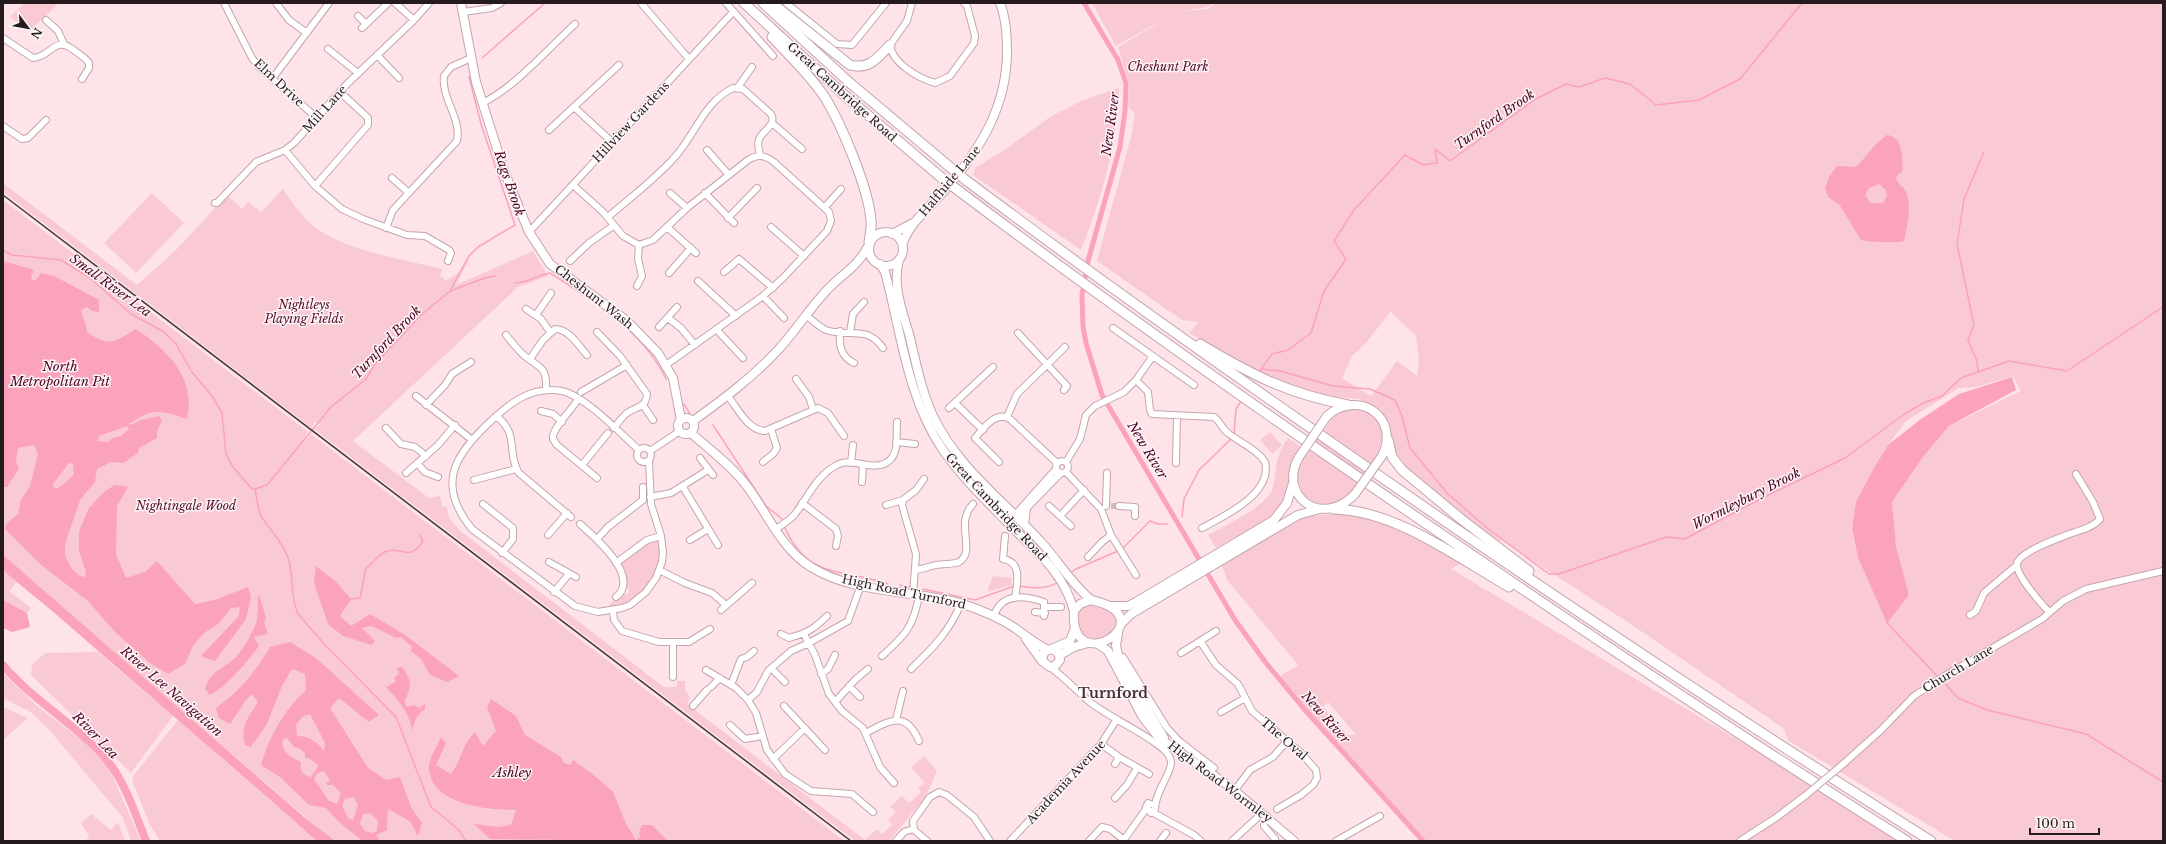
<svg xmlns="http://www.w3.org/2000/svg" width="2166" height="844" font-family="'Libre Baskerville',serif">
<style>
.green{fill:#f9c9d4;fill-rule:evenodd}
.water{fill:#fba3ba;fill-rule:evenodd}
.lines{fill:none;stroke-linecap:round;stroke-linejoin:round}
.stream{stroke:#fba3ba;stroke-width:1.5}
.canal{stroke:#fba3ba;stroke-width:5}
.river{stroke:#fba3ba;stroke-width:8}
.minor-tunnel{stroke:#d3bcc0;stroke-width:6;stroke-dasharray:6 3;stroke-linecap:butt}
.minor-casing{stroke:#c4a5ac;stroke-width:8}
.major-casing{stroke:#c4a5ac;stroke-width:10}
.highway-casing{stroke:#c4a5ac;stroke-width:11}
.minor{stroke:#fff;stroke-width:6}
.major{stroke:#fff;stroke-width:8}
.highway{stroke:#fff;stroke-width:9}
.rail{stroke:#43363a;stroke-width:1.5}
.minor-bridge-casing{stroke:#c4a5ac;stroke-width:8;stroke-linecap:butt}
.major-bridge-casing{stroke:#c4a5ac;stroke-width:10;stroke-linecap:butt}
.highway-bridge-casing{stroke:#c4a5ac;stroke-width:11;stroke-linecap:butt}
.minor-bridge{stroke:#fff;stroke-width:6}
.major-bridge{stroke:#fff;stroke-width:8}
.highway-bridge{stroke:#fff;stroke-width:9}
.labels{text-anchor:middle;stroke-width:3;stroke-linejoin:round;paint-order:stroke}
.park-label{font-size:12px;font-style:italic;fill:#570a2a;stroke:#fdf7f8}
.street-label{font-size:12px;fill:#251a1d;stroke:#fdf7f8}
.water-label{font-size:13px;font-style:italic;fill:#510325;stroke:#fdf7f8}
.quarter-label{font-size:14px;font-weight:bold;fill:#472f35;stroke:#fdf7f8}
</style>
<rect width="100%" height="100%" fill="#fee4e9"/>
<path class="green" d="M24,3h35l-29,28 -20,-14z
M1092,3h120l-4,4 -23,4 24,-2 5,-6h949v838h-208l-166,-100 -6,-13 -148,-101 -134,-87 -6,3 -88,-73 -13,-17 -5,-27 -8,-16 -22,-11 -33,-3 -51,-15 -86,-48 9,-11 -16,-2 -85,-59 34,-124 4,-24 -7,-6 1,-24 -11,-36 54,-32 -56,31zM1392,310v3l24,23 3,24 -2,16 -20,-15 -26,35 -29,-18 10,-22 13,-12zM2013,376l8,15 -72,35 -26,31 -31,45 4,44 13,49 -22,27 -29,-64 -7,-30 38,-84 17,-23 53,-33 17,-1z
M1119,88c-1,55 -18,111 -38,162l-108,-75 3,-8 24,-14 50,-36 33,-17z
M3,183l134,102 39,-35 51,-55 15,14 6,-7 13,10 22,-23c11,16 24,36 42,45 34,19 81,26 118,35l-3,6 6,6 13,-9 8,-14 2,1 -13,26 77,-34 15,25 -30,11 -165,154 76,57 11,-2 2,10 5,1 2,11 10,12 205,157h13v-6h8v9l5,8 -3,6 178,136 12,-11 5,5 10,-9 -4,-5 8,-8 -6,-5 12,-11 7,7 12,-11 -3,-3 6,-7 -13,-14 13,-12 13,15 -12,27 -36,43h-34l-541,-412 6,-4 -5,-4 -3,7 -309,-236z
M152,193l32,30 -48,50 -32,-30z
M3,200l305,232 -4,6 2,2 5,-6 1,1 532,406h-511l-330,-285z
M1350,409c37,3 39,28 21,55l-48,-33 11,-15z
M1270,432l12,13 -9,9 -13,-14z
M1317,437l48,34 -3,5 -49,-34z
M1288,438l12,8 -10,20 -2,21 -5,15 -8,11 -8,7 -51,28 -8,-13c16,-9 61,-29 65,-48 5,-22 1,-29 15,-49z
M1311,448l48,34c-4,6 -7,14 -13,17 -22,14 -54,-1 -48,-29 2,-9 7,-15 13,-22z
M1348,513l38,11 76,39 -11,6 341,203 109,69h-475l-106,-116 -41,-48 19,-12 -71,-85 -5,-15 78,-46 9,-3zM1328,702l28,33h-8l-25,-28z
M656,540l3,3c5,33 -19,58 -50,66l1,-5 12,-10h6l1,-5 -4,-3 1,-10 -6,-14 29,-21z
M3,570l14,12 -8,9 22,17 -4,5 -24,-13z
M993,576l19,2 -1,7 -24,7z
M1089,604l19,5 8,10 -1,10 -9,10 -17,1 -8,-6c-3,-14 -7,-23 8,-30z
M98,652l75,64 -42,57 -100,-98 1,-11 13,-11z
M3,673l33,32 48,37 25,26 32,73h-10l-8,-23 -72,-86 -20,-20 -28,-14z
M3,707l25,11 -25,22z
M178,720l133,116 7,5h-158l-10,-16 -18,-44 2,-6z
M91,814l20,16 7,-8 7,19h-38l2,-5 -8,-13z"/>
<path class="water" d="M1887,135c16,2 15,21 16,35l-7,7c1,7 7,9 10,15 6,14 1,35 -2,49 -6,2 -37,1 -43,-1l-22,-36 -10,-6 -4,-9 4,-12 8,-11 19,1c11,-11 18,-23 31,-32zM1879,184l7,6 1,6 -4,7h-13l-5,-8 4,-7z
M3,261l31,9 -3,7 1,3h4l5,-7 13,3 45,24v12l-7,-1 -5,-4 -6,3c1,8 6,13 6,22 24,16 27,10 49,-3 32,22 60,48 51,90 -28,-9 -33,-12 -58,5l1,1 11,-5 18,-4 3,5 -5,10v7l-18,10 -1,5 -15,10 -12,-1 -14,7 -2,13 -15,18 -15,44v12l7,13 8,7 5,1 1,-5 -7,-21v-20l10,-23 16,-17 10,-6 13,2 -11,19 -1,48 10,24 19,-6 12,-11 38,43 20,-4 33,-13 3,10 7,1 1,-3 7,23 -2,5 4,11 -14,3 5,9c-14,18 -29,38 -49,49l-5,-6c6,-20 20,-20 32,-33 7,-9 17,-25 20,-36 1,-7 1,-15 1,-22l-7,-1 -5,22 -31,42 -14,-5 38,-40 1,-9 -9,1 -13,16 -14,9 -11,13 -8,18 -17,10 -18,-11 -36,-32 -26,-30 -48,-37 -35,-35 2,-6 11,-9 3,-14 9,-14 8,-32 -4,-9 -16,3 -2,14 3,7 -12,18h-4zM127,426l2,3 -8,7 -9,2 -4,4 -11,-1 2,-5zM69,463l4,1 1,10 -10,10 -8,5 -3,-2v-3z
M2012,377l4,13 -67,36 -26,31 -31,45 4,44 13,49 -22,28 -29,-65 -6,-29 4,-27 19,-36 14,-22 32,-25 38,-25z
M3,555l301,262 31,24h-17l-7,-5c-81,-72 -164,-142 -245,-213 -21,-19 -43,-35 -63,-53z
M316,566l20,16 15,17 -11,17 11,10 19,-12 35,21 54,41 -12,6 -17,-7 -9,-16 -10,-8 1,-4 -11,-10 -5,1 -24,-12 -10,2 13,13 -3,4 -29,-9 -15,-12 -14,-41z
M3,600l24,13 3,14 -18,5 -9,-4z
M290,642l26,16 63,57 -10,7 -30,-24 -9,10 38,60 18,12 14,-3 11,30 11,16 -4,13 -8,-15 -22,-12 -1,21 -11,5 4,6h-17l-22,-17 -15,-16 -17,-3 -29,-28 -19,-12c8,-28 23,-55 45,-75l-1,-16 -13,-5 -10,17 -15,38 -16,23 -6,-2c-5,-19 3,-27 13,-43l-6,-8 -6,6 -16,24 -11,-6 -3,-10c23,-16 40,-37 54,-61zM310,714l15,29 -1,8c-7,-9 -15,-15 -27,-15l-1,-11 7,-9zM287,738l7,9 5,1 6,5v5l5,1 8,6 -2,5 -5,7c-9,-2 -11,-6 -10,-15 -10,-5 -21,-10 -18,-23zM324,771l6,9 -4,3 1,2h6l8,8 -4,11 -8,-3 -15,-22 3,-6zM354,797l4,8 -5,15 -5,-2 -6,-13 3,-6zM370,813l8,8 -1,10 -5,2 -7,-2 -5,-7 3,-10z
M402,667c10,13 10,21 2,34l3,6 7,-2 5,3 6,-4v5c-8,6 -11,12 -13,22 -1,-17 -15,-32 -26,-44l10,-5 -2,-4 5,-4 -2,-6z
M491,699l25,17 9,19 36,22 3,6 7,2 2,-5 22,16 18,16 13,32 10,16 4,-3 -1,-5 3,-7h10l16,16 -178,-2 -16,-15 24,3 13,-2 5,-15c-28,0 -84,-5 -87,-41 -1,-10 8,-22 12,-32l5,6 -10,22 15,9c11,-15 11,-29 24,-42l8,14 13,-15 -9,-24z"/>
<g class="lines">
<path class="stream" d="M482,58l63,-55
M3,250l9,5 49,5 29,18 41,36 33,18 12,12 16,28 20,24 10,17 4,41 7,13 18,21 4,1
M515,283c13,0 22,-8 35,-10 43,27 94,59 116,106
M450,291l19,-35 9,-9 37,-22 -34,-101 -12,-47
M1261,369l19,2 53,15 37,3 25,11 7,16 8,32 37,45 40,35 62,46h10l107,-37 19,2 75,-40 85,-41 58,-43 20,-12 19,-7 19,-18 48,-17 58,10 96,-64
M1259,372l13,-18 16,-4 23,-17 13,-42 22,-32 -12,-18 20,-31 51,-55 18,10 14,-2 -2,-14 15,12 84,-61 32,-16 13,3 26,-9 25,6 26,21 43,-5 41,-21 62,-76
M1978,372l-1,-11 -9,-21 6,-15 -17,-81 7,-45 20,-47
M684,404l6,10
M713,425l53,81 15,12 2,4
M1234,435l2,-26 5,-8
M255,489c2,9 2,22 8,30 8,12 18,22 24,36 8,18 2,43 12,60l27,31 70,71 35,90 28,23 7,11
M255,489l12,-4 64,-78 35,-28 9,-15 45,-48 30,-25 35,-13 10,-2
M1182,517l2,-18 15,-29 33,-32
M784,526c24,54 56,42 104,58
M1122,549l28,-28 8,3h9
M1069,574l7,-5 42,-18
M900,585l10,2
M1018,586c13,2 29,4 40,-4
M923,589l52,11 39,-14
M351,599l9,-1 6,-30c8,-4 11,-14 21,-17 16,-5 22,12 36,-10l-4,-7
M1887,623l52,55
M1942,680l16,18 29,12 99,24 77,48"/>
<path class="canal" d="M1084,3l34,57 8,23 -1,28 -5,36 -32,114 -6,34 1,31 3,17 16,52 133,225 31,43 39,47 118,131"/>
<path class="river" d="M3,665c31,37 77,61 107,99 16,21 26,52 36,77"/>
<path class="minor-tunnel" d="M1111,506h8"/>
<g class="minor-casing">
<path id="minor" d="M224,3l28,55 7,9 58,51
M276,3l13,17 18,13
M395,3l19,17
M641,3l48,56
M726,3l47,53
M786,3l51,41 15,1 34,-42
M912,3l-5,18 -17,24c2,18 28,33 45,38l15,-7 24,-33 1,-7 -8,-30 -3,-3
M463,12l29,-4 9,-5
M358,16l8,8
M46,20l12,11 6,13
M362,28l26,-25
M3,38l30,20c19,-1 21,-24 42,-7 5,4 11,7 14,12v5l-7,11
M328,49l30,24
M377,55l22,23
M272,79l57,-76
M738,87l14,-20
M482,103c30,-13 68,-56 93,-79
M574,107l38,35
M772,123l30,26
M3,126l19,13 6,-1 18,-18
M549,130l70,-65
M285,150l30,36 27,23 21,10 44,16 18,1 24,14 2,3 -3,8
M707,150l22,25
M392,178l17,15
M573,185l30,27 20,24 16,9 14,-5 34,-32 61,-48c10,-6 17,-5 26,2l55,50 2,9 -4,10 -44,47 -20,18 -97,69
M315,186l53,-61v-7l-28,-26
M670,193l17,15
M705,193l29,30
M215,203h2l39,-41 29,-12 9,-7 54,-60 66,-63 15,-17
M825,207l16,-18
M608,217c22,-19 46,-37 66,-59 21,-23 30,-56 59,-70l10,1 28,25c6,11 -8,16 -12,25 -2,5 0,11 1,16
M728,218l29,-30
M667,227l29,26
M771,227l33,29
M386,228l7,-18 64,-69c5,-22 -16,-43 -13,-65l7,-9 20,-9
M529,232l204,-220
M570,261l19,-18 24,-17
M724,272l15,-13 34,29
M669,273l22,-25
M698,281l38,35
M637,286l5,-10 -4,-17 1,-14
M763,296l21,22
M526,309l15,10 9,13
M536,315l15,-22
M806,315c6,5 13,12 20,15 23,8 40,-6 57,18
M668,318l13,10 14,17
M659,327l18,-20
M1113,328l81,57
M716,329l27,29
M840,331c-1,14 0,25 14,32
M597,332l23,24 27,38c-1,14 -10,12 -20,19 -5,4 -9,10 -13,15
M850,332l3,-18 11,-12
M1018,333l49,53 -3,4
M506,335c6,7 12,16 20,22 16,12 21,11 20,33
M530,359l13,-19 12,-11c14,0 23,16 32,26
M796,379l13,18 4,12
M1136,380l12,12 2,18 2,4 62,3c7,5 8,12 14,16 12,10 29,16 37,29 8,32 -41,54 -63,66
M581,392l46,-27
M727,395c11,13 20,35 38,36l53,-23 10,5 16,23
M416,396l55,43
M578,399c-5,10 -27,30 -25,40l4,6 40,33
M955,403l28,27
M426,405l19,-20 7,-11 19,-12
M643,405l10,15
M949,408l44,-41
M541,411l12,3 9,8
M496,416c24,18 10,36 23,57l52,44
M1007,417l10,-23 48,-47
M386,428l15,16 14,3 11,9
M896,442l19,2
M637 455a7 7 0 1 1 14 0a7 7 0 1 1-14 0Z
M639,450c-18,-16 -54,-54 -77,-59 -29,-5 -50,10 -70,29 -37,34 -57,64 -20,109l103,77 23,6 24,-4 8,-3 16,-13 10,-14 6,-16 1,-10 -2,-16 -10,-32 -2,-43
M650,451l30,-20
M700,458l13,17
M1056 467a6 6 0 1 1 12 0a6 6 0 1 1-12 0Z
M763,462l10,-8 4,-6 -6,-19
M999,462l-24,-24c8,-9 21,-28 35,-19l47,44
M1066,462l14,-23 6,-24 9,-9 29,-14 12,-12 17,-24
M417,463l8,9 13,5
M851,463l2,-18
M1176,463l1,-47
M582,465l26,-32
M1066,472l35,37 10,26 25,40
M406,473l32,-28 17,-20
M474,480l42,-11
M862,482l1,-18
M683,487l35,58
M650,497l21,-4 37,-23
M802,503l34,26 2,7 -2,10
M483,504l30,24v11l-11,14
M886,505l17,-5
M1049,506l22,20
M1106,506l1,-33
M1119,506l16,1v9
M1015,515l41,-46
M1060,516l24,-26
M1018,517l43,-44
M580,524c16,14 61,53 36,73
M776,529c6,-4 14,-9 19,-15 13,-17 22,-39 42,-49 16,-9 38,9 53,-5 9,-8 6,-27 7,-38
M548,535l19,-22
M1005,536l-2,23c20,3 14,24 12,39
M598,538l10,-11 35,-27v-13
M690,540l18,-11
M1088,557l14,-15 9,-7
M549,562l27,15
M616,563l31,-23 14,-4
M659,570l26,13 27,10 14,12
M916,570c7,-1 14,-4 21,-5 7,-2 16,0 22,-3 18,-11 -5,-38 14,-58
M554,592l15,-18
M913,595l3,-41 -14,-49 1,-5 13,-10 8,-11
M1045,607h16
M721,610l31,-27
M613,611l1,9 8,11 37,11h30l21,-13
M1035,612l10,1
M2049,612c-8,-9 -33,-36 -32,-48 1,-12 45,-27 55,-31 10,-3 21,-6 28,-14l-7,-17 -17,-28
M1970,615l6,-4 8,-18 33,-28
M994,616c7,-23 30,-21 50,-14v14
M781,634l8,4c18,-5 25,-9 38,-22
M804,634l11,21 14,39 13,17 21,17 17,39 14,16
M1200,641l16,24 22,19 14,27 48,41 16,18 1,8 -4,7 -12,10 -24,14
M673,643v34
M1181,653l35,-22
M882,656c23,-21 31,-28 37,-60
M1123,657l44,71 12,13 35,27
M1050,667c15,11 27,24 41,36 19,14 41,24 60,37 7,5 19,12 20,22 1,11 -16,29 -16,47l-4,4 -5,-6 2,-4 6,2
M771,668l14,14
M911,669c21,-20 39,-38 50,-66
M706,670l30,18 12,12 8,13 11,37 18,24 26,17 41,3 21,18
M821,674l7,-5 7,-14
M731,685l10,-26 6,-2 7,-6
M849,686l11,11
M711,687l9,-9
M748,700l9,-8 11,-21 23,-20 18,-8 39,-22 13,-36
M835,702l21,-23 12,-10
M693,706l14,-16
M784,706l41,44
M1221,712l24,-14
M896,720l7,-29
M730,725l15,14 18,-3
M866,733c24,-13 40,-23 53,8
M1101,744l18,13
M773,759l32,-31
M1115,764l4,-7 30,17
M1842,765l38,-34 34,-35 29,-19 99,-58 21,-18 23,-12 77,-18
M1235,790l15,-20 23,-13 14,-16
M1115,798l12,-13 10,-17
M1152,812l42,23 7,6
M1267,816l-3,3v7l11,13
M896,841l8,-9 9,-3
M927,841l-13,-11 -1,-9 17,-24 9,-5 8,3 27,22 16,24
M1010,841l91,-97 16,-25
M1089,841l13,-14 8,2 14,11
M1123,841l23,-32
M1160,841l6,-8
M1232,841l26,-24
M1336,841l44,-25
M1740,841l37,-24 29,-22"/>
</g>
<g class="major-casing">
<path id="major" d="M461,3l15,79 28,89 25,61 21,32 76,56 32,33 15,25 8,42
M869 249a17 17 0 1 1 34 0a17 17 0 1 1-34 0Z
M892,234l21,-11
M903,243c7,-21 27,-36 41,-52 36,-41 63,-84 63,-140 0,-16 -1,-33 -7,-48
M899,260c-7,25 3,50 10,74 7,28 12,56 24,82 24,51 72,86 109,127 16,18 30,41 49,57
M880,264l5,8c16,59 22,126 58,178 20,29 47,54 71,79 26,26 50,45 60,82
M1327,416c32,-28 74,2 55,40
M678 426a8 8 0 1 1 16 0a8 8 0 1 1-16 0Z
M693,421c29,-21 59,-43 84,-70 18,-19 32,-42 50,-61 14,-15 31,-24 40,-42
M691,433c19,17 40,32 55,52 21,27 35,64 65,82 42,27 105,23 152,37 18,6 37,14 52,24 11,8 21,16 33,22
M1299,457c-22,39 23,72 56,37
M1024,524l2,-15
M1091,600c78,17 -22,82 -17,11l6,-7z
M1111,606h17l8,-4 138,-82 13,-17 6,-20
M1121,624l10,-10 167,-99 22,-6
M1118,634l-2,11 3,15 45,78
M1026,639l16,22
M1098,644l10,7 34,65 17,22 70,48 65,55
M1051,649l7,3 2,8 -5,6 -5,1 -8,-6 2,-9 26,-11 5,-13
M1060,655l14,-8 14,-4"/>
</g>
<g class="highway-casing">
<path id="highway" d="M744,3l98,90 101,86
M763,3l87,80 101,85
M772,3l78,62c20,5 27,-7 40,-20
M772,37c18,19 37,37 52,59 17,27 45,93 47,125 1,7 -1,14 -2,21
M967,181c100,75 202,148 305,220 216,152 435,299 659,440
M959,191c172,130 349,253 528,374 138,94 278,187 420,276
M1200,344c52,31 88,50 148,61
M1388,440l4,17 10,13 59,49 68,52
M1333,509c62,1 124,48 176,78"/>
</g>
<use href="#minor" class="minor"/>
<use href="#major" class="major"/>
<use href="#highway" class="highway"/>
<path class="rail" d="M3,195l848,646"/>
<g class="minor-bridge-casing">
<path id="minor-bridge" d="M1806,795l36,-30"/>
</g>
<g class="major-bridge-casing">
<path id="major-bridge" d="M1299,457l28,-41
M1355,494l27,-38"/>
</g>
<g class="highway-bridge-casing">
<path id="highway-bridge" d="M951,168l16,13
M943,179l16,12"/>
</g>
<use href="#minor-bridge" class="minor-bridge"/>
<use href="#major-bridge" class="major-bridge"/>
<use href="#highway-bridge" class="highway-bridge"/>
</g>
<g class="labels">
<g class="park-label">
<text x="1168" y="71">Cheshunt Park</text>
<text x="304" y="309">Nightleys<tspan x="304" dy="14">Playing Fields</tspan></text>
<text x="186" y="510">Nightingale Wood</text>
</g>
<g class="street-label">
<text transform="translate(279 83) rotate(43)" y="4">Elm Drive</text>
<text transform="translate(842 92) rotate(42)" y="4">Great Cambridge Road</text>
<text transform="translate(325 109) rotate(-48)" y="4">Mill Lane</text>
<text transform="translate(631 122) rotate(-47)" y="4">Hillview Gardens</text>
<text transform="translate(950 181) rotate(-50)" y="4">Halfhide Lane</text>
<text transform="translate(594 297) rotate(38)" y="4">Cheshunt Wash</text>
<text transform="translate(996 507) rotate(47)" y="4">Great Cambridge Road</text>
<text transform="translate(904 592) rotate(12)" y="4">High Road Turnford</text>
<text transform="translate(1958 669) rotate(-31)" y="4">Church Lane</text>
<text transform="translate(1284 739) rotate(41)" y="4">The Oval</text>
<text transform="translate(1066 782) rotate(-47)" y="4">Academia Avenue</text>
<text transform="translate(1220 782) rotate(37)" y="4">High Road Wormley</text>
</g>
<g class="water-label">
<text transform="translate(1494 119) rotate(-35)" y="5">Turnford Brook</text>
<text transform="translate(1110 124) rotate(-82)" y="5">New River</text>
<text transform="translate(510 183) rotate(71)" y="5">Rags Brook</text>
<text transform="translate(111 285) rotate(36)" y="5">Small River Lea</text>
<text transform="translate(386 342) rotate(-47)" y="5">Turnford Brook</text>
<text x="60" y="371">North<tspan x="60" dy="15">Metropolitan Pit</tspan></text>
<text transform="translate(1148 450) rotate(59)" y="5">New River</text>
<text transform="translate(1746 498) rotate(-27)" y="5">Wormleybury Brook</text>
<text transform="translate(172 691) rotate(41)" y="5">River Lee Navigation</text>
<text transform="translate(1326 717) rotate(48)" y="5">New River</text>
<text transform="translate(96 735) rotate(46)" y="5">River Lea</text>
<text x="512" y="777">Ashley</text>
</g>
<g class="quarter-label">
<text x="1113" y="698">Turnford</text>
</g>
</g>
<rect width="2166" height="844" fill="none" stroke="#251a1d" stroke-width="8"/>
<g transform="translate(28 28) rotate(122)" stroke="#fdf7f8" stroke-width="3" paint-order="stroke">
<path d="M0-3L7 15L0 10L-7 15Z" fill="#251a1d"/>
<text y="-6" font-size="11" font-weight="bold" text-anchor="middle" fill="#251a1d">N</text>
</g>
<path d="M2030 828v6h69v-6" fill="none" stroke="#251a1d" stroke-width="2"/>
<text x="2036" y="828" font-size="12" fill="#251a1d" stroke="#fdf7f8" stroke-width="3" paint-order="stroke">100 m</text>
</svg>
